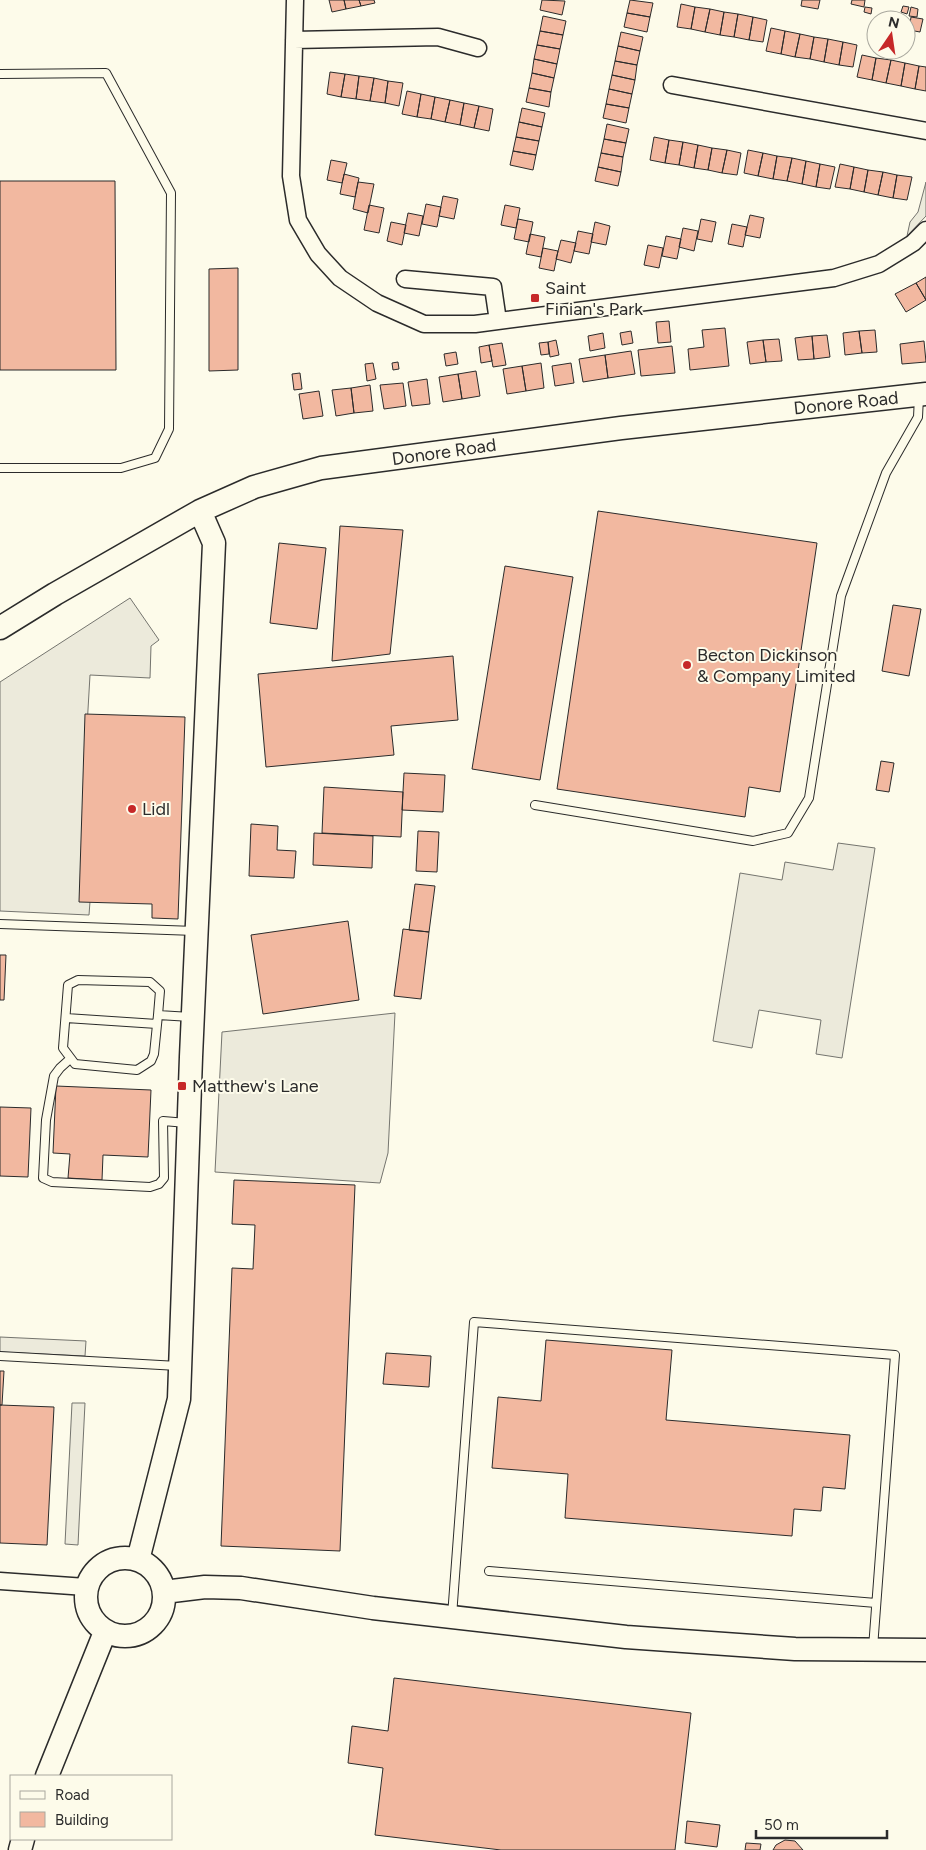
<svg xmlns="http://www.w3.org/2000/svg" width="926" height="1850" font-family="Figtree,sans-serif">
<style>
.green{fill:#ecebdb;stroke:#74746e}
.parking{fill:#eceadb;stroke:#74746e}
.building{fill:#f2b8a0;stroke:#2b2b2b}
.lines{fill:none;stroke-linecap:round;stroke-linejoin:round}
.lane-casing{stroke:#2b2b2b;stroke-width:10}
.street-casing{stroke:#2b2b2b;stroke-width:19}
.secondary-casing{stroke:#2b2b2b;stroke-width:25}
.lane{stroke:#fdfbea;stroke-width:8}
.street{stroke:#fdfbea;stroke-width:16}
.secondary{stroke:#fdfbea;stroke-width:22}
.poi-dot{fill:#c62828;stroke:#fdfbea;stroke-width:2}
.labels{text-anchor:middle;stroke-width:4;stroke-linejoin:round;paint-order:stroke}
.poi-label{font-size:18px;fill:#2b2b2b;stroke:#fdfbea;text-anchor:start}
.street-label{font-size:18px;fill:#2b2b2b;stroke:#fdfbea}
</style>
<rect width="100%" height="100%" fill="#fdfbea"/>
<path class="green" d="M926,182v34l-19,20 3,-14 8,-10z"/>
<path class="parking" d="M130,598l29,42 -8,6 -1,32 -60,-3 -6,104 10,69 -5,67 -89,-4v-229z
M838,843l37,5 -33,210 -26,-4 5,-34 -62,-10 -7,38 -39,-7 27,-168 42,7 3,-18 48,8z
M395,1013l-7,140 -8,30 -165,-11 7,-140z
M0,1337l86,4 -1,15 -85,-4z
M72,1403h13l-7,142 -13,-1z"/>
<path class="building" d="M329,0h15l2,9 -14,3z
M344,0h15l2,6 -15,3z
M359,0h15l1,3 -14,3z
M542,0l23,1 -3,14 -22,-5z
M630,0l23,3 -3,14 -23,-4z
M802,0h18l-2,9 -17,-3z
M852,0h13l-1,7 -13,-3z
M681,4l14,3 -4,22 -14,-2z
M903,6l6,1 -2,7 -6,-2z
M695,7l15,2 -5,23 -14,-3z
M865,7l7,1 -1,6 -7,-2z
M911,7l7,2 -1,8 -8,-1z
M710,9l14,3 -4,23 -15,-3z
M724,12l14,2 -4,23 -14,-2z
M627,13l23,4 -3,15 -23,-5z
M738,14l15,3 -4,23 -15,-3z
M543,16l23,5 -3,14 -23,-4z
M753,17l14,3 -4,22 -14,-2z
M911,17l12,2 -3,13 -11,-2z
M771,28l14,3 -4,23 -15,-3z
M540,31l23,4 -3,14 -23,-4z
M785,31l15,3 -5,23 -14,-3z
M621,32l22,5 -3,14 -22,-5z
M800,34l14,3 -4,22 -15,-2z
M814,37l14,2 -4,23 -14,-3z
M828,39l15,3 -4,23 -15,-3z
M843,42l14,3 -4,22 -14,-2z
M537,45l23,4 -3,15 -23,-5z
M618,46l22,5 -3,14 -22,-4z
M862,55l14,3 -4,22 -15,-3z
M876,58l15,2 -5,23 -14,-3z
M534,59l23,5 -3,14 -22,-5z
M891,60l14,3 -4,23 -15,-3z
M615,61l22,4 -2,15 -23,-5z
M905,63l14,3 -4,23 -14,-3z
M919,66l7,1v24l-11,-2z
M330,72l15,2 -4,23 -14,-3z
M532,73l22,5 -3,14 -22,-4z
M345,74l14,2 -3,23 -15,-2z
M612,75l23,5 -3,14 -23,-5z
M359,76l15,2 -4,23 -14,-2z
M374,78l14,3 -3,22 -15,-2z
M388,81l15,2 -4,23 -14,-3z
M529,88l22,4 -2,15 -23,-5z
M609,89l23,5 -3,14 -23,-4z
M407,91l14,3 -4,23 -15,-3z
M421,94l14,3 -4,22 -14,-2z
M435,97l15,3 -5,22 -14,-3z
M450,100l14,3 -4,22 -15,-3z
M464,103l15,3 -5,22 -14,-3z
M606,104l23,4 -3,15 -23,-5z
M479,106l14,3 -4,22 -15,-3z
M522,108l23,5 -3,14 -23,-5z
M519,122l23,5 -3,14 -23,-4z
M607,124l22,5 -3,14 -22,-4z
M516,137l23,4 -3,14 -23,-4z
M654,137l15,3 -4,23 -15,-3z
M604,139l22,4 -3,14 -22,-4z
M669,140l14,2 -4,23 -14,-2z
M683,142l15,3 -4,23 -15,-3z
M698,145l14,3 -4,22 -14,-2z
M712,148l15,2 -5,23 -14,-3z
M727,150l14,3 -4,22 -15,-2z
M748,150l15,3 -5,23 -14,-3z
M513,151l23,4 -3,15 -23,-5z
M601,153l22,4 -2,15 -23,-5z
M763,153l14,3 -4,23 -15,-3z
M777,156l15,2 -5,23 -14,-2z
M792,158l14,3 -4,23 -15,-3z
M331,160l16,3 -5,20 -15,-3z
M806,161l14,3 -4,23 -14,-3z
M820,164l15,3 -5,22 -14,-2z
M840,164l14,3 -4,22 -15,-2z
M598,167l23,5 -3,14 -23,-5z
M854,167l14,3 -4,22 -14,-3z
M868,170l15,2 -5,23 -14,-3z
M883,172l14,3 -4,23 -15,-3z
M344,174l15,4 -4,19 -15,-3z
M897,175l15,2 -5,23 -14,-2z
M0,181h115l1,189h-116z
M358,182l16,2 -6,29 -15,-4z
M443,196l15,3 -4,20 -15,-3z
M426,204l15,3 -4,20 -15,-3z
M369,205l15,3 -5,25 -15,-3z
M505,205l15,3 -4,20 -15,-3z
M408,213l15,3 -4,20 -15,-3z
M750,215l14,3 -4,20 -15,-3z
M518,219l15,3 -4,20 -15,-3z
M701,219l15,3 -4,20 -15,-3z
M391,222l15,3 -4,20 -15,-4z
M595,222l15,4 -4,19 -15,-3z
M732,224l15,3 -4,20 -15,-3z
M683,228l15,3 -4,20 -15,-4z
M578,231l15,3 -4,20 -15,-3z
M530,234l15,3 -4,20 -15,-3z
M666,236l15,3 -4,20 -15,-3z
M561,240l15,3 -5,20 -15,-4z
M648,245l15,3 -4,20 -15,-3z
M543,248l15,3 -4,20 -15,-3z
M238,268v102l-29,1v-102z
M926,277v23l-10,-17z
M916,283l10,17 -20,12 -11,-18z
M669,321l2,21 -13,1 -2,-21z
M725,328l4,38 -39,4 -2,-21 16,-2 -2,-17z
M875,330l2,22 -15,1 -3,-22z
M631,331l2,12 -11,2 -2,-12z
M859,331l3,22 -17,2 -2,-22z
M603,333l2,15 -15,3 -2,-15z
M827,335l3,22 -16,2 -2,-23z
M812,336l2,23 -16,1 -3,-22z
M779,339l3,22 -16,1 -3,-22z
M556,340l3,15 -9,2 -2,-15z
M763,340l3,22 -16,2 -3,-22z
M924,341l2,21 -24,2 -2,-20z
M548,342l1,12 -8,1 -2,-12z
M502,343l4,22 -13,2 -4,-22z
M489,345l3,16 -11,2 -2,-16z
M672,346l3,27 -34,3 -3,-26z
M631,351l4,23 -27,4 -3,-23z
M456,352l2,12 -12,2 -2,-12z
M605,355l3,23 -25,4 -4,-23z
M398,362l1,7 -6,1 -1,-7z
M373,363l3,16 -9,2 -2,-17z
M541,363l3,25 -18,3 -4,-25z
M571,363l3,20 -19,3 -3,-20z
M522,366l4,25 -19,3 -4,-25z
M476,371l4,25 -18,3 -4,-25z
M300,373l2,16 -8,1 -2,-16z
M458,374l4,25 -19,3 -4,-25z
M427,379l3,25 -18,2 -4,-24z
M403,383l3,23 -22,3 -4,-24z
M370,385l3,26 -19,2 -3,-25z
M351,388l3,25 -18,3 -4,-26z
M319,391l4,25 -20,3 -4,-25z
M598,511l219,32 -37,249 -31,-5 -4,30 -188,-28z
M340,526l63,4 -13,124 -58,7z
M279,543l47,5 -9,81 -47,-6z
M505,566l68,11 -33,203 -68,-11z
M893,605l28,4 -12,67 -27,-5z
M453,656l5,64 -67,6 3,29 -128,12 -8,-93z
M85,714l100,3 -7,202 -26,-1v-14l-73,-2z
M881,761l13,2 -5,29 -13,-2z
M404,773l41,2 -2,37 -41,-2z
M324,787l79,5 -2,45 -79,-4z
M251,824l27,2 -1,24 19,1 -2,27 -45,-2z
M418,831l21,1 -2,40 -21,-1z
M314,833l59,3 -1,32 -59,-3z
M415,884l20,2 -6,46 -20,-2z
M348,921l11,79 -96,14 -12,-79z
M403,929l26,3 -8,67 -27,-3z
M0,955h6l-2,45h-4z
M56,1086l95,4 -3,67 -45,-2 -1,25 -34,-2 2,-24 -17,-1z
M0,1107l31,1 -3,69 -28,-1z
M234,1180l121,5 -15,366 -119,-5 11,-278 21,1 2,-44 -23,-1z
M546,1340l126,10 -6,70 184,15 -5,54 -22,-2 -2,24 -27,-2 -2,27 -227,-18 3,-44 -76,-6 6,-71 43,4z
M386,1353l45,3 -2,31 -46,-3z
M0,1371h4l-2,34h-2z
M0,1405l54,2 -7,138 -47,-2z
M394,1678l297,35 -16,137h-174l-126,-15 8,-67 -35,-5 4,-37 36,5z
M687,1821l33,4 -3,22 -32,-4z
M785,1840l10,1 8,9h-30l3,-5z
M746,1843l15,1 -1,6h-15z"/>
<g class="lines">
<g class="lane-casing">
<path id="lane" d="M0,74l106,-1 65,120 -2,236 -14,29 -34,10h-121
M535,805l218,36 35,-8 21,-35 32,-202 45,-123 32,-56 1,-20
M0,924l195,7
M158,1015l2,-24 -10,-9 -72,-2 -10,5 -5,63 12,16 62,6 14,-9 3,-7 4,-39 33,2
M66,1018l91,6
M70,1059l-10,9 -6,8 -8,44 -3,58 9,4 98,5 9,-3 5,-6 -1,-57 24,2
M0,1356l178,10
M489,1571l387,32
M452,1616l22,-294 421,33 -22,293"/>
</g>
<g class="street-casing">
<path id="street" d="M295,0l-4,176 7,44 20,34 22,24 37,25 47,21h51l359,-46 45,-14 34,-21 13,-13
M294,40l144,-3 40,11
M672,85l254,46
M405,279l88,8 5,34
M0,1581l86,6"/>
</g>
<g class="secondary-casing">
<path id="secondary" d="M0,628l55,-34 145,-83 54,-24 67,-19 300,-40 305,-34
M86 1597a39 39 0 1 1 78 0a39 39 0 1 1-78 0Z
M138,1560l41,-161 12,-342 23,-514 -14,-32
M164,1592l41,-5 36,1 132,20 253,29 169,12 131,1
M47,1776l58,-144
M20,1850l3,-11"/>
</g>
<use href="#lane" class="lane"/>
<use href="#street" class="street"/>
<use href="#secondary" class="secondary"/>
</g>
<g class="poi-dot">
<rect x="530" y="293" width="10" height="10" rx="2.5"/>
<circle cx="687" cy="665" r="5"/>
<circle cx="132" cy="809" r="5"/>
<rect x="177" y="1081" width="10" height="10" rx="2.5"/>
</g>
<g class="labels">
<g class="poi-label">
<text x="545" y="294">Saint<tspan x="545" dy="21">Finian's Park</tspan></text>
<text x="697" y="661">Becton Dickinson<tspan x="697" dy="21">&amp; Company Limited</tspan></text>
<text x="142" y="815">Lidl</text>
<text x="192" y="1092">Matthew's Lane</text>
</g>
<g class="street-label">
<text transform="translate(846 403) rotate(-6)" y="6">Donore Road</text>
<text transform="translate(444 452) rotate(-8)" y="6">Donore Road</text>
</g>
</g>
<rect x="10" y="1775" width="162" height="65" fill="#fdfbea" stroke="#a9a89e"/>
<rect x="20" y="1791" width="25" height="8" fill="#fdfbea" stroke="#a9a89e"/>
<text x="55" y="1800" font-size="15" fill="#2b2b2b">Road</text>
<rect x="20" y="1812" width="25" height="15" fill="#f2b8a0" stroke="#a9a89e"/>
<text x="55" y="1825" font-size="15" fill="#2b2b2b">Building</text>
<g transform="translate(891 35) rotate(13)"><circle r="24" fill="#fdfbea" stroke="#a9a89e"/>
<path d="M0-4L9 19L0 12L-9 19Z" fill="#c62828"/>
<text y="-8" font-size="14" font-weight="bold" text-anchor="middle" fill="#2b2b2b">N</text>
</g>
<path d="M756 1830v8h131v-8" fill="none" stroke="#2b2b2b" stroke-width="2.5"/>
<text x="764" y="1830" font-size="15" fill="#2b2b2b" stroke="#fdfbea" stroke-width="4" paint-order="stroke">50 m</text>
</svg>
